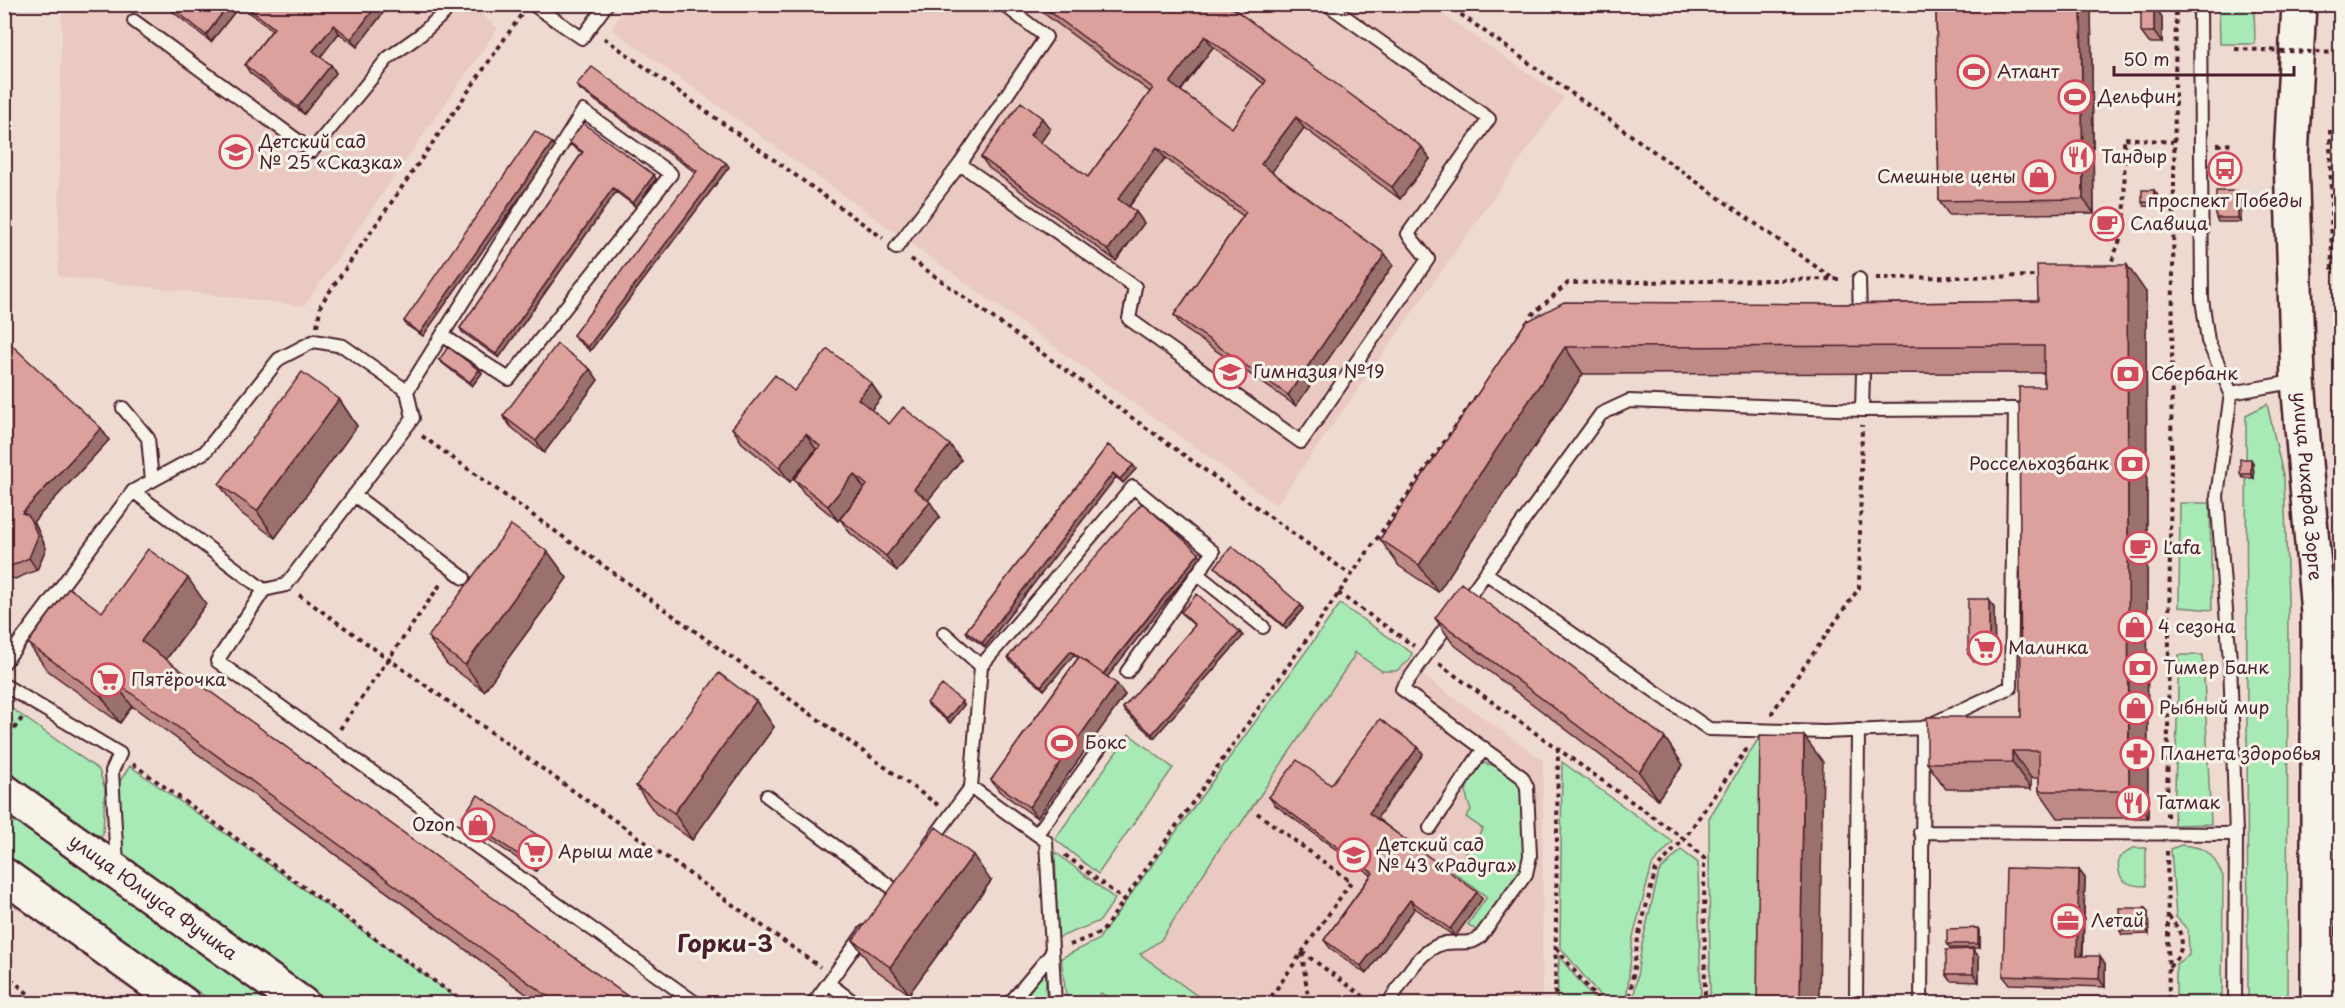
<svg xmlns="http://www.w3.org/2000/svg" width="2345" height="1008" font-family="'Playpen Sans',sans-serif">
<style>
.built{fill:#e9c9c1}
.green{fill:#a7eab5;stroke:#788470;stroke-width:1.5}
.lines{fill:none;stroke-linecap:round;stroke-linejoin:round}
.lane-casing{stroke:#4a1f2b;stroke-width:16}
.secondary-casing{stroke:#4a1f2b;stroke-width:38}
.path{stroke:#4a1f2b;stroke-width:4;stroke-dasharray:4.5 4.5;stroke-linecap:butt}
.lane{stroke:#f7f3e8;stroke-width:12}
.secondary{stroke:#f7f3e8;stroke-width:33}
.tram{stroke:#4a1f2b;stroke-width:1.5}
.path-bridge{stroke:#4a1f2b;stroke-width:4;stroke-dasharray:4.5 4.5;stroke-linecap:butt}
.wall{fill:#bd8a86;stroke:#4a1f2b;stroke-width:1.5;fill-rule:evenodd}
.shaded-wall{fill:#9a716d;stroke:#4a1f2b;stroke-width:1.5}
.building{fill:#dca19c;stroke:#4a1f2b;stroke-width:1.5;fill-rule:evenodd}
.labels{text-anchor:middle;stroke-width:6;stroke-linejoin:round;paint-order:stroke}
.poi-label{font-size:18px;fill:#4a1f2b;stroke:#f7f3e8;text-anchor:start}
.street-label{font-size:18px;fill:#4a1f2b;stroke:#f7f3e8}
.district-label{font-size:24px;font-weight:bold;fill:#4a1f2b;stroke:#f7f3e8}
</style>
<rect width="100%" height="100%" fill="#efdad1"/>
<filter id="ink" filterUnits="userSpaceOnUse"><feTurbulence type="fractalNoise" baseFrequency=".0167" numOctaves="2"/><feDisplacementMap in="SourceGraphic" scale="12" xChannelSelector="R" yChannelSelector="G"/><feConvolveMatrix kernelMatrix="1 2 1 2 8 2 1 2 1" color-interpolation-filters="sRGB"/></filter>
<g filter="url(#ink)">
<path class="built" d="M629,4l800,1 135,93 -288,407 -665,-476z
M62,5h407l29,23 -194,278 -246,-30z
M1334,613l209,147 -1,243h-369l-74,-54z"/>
<path class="green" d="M2219,5h35l1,39h-35z
M2267,404l17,75 4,119 -1,405h-39l-2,-588z
M2180,503h30l2,107 -33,-3z
M1340,604l72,49 -3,8 -13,10h-14l-28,-19 -1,6 -113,167 -17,18 -62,97 -21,14 67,49h-91l-15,-10 -7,10h-27l-6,-45 37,-18z
M2179,655h24l8,169 -37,1z
M4,703l95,67 6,19 -2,46 -8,1 -90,-67z
M1129,734l44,34 -75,106 -43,-35z
M1760,736l16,1 -5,266h-61l-1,-185z
M1562,762l111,80 -21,23 -19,72 -7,66h-20l-46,-56z
M1483,763l17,4 19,14c4,22 9,68 2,89 -4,15 -33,47 -44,61l-9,-7 19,-27 -34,-25 30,-43 -17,-12 5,-7c-10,-24 -3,-27 12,-47z
M130,766l334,237h-133l-209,-149 -4,-70z
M4,804l280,199h-70l-209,-149z
M2181,845c26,2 31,7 42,31l-1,127h-46v-39l13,-9 -1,-25 -12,-13 -5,-68z
M2133,848h13v38c-21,0 -30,-6 -27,-28z
M1681,850l17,13 3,140h-68l9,-59 17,-72z
M1055,852l60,47 -15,22 -42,17z
M1559,956l38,47h-40z
M1046,970v33h-25z"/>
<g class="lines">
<g class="lane-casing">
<path id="lane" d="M532,4l50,34 25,-34
M2200,4l2,295 6,42 23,52 -14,103 13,165 6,173 -1,170
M134,21l178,130 76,-93 32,-23 24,-22 4,-9
M960,164l175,123 -6,32 172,123 127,-183 -20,-25 81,-115 -162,-115
M896,248l64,-84 86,-127 -43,-33
M1859,279l1,39
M442,335l67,44 162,-205 -88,-63 -176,280 6,27 -127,167 -22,5 -47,71 480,343
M2231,393l67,-12
M123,408l25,30 4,43
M1862,410l1,-37
M133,491l131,99
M354,495l110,83
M1197,574l66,53
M1464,603l137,-189 28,-13 233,9 153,-1 -4,278 -88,41 -98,4 -116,-3 -222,-155
M4,663l129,-172 72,-39 74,-93 35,-18 29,5 64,45
M981,666l152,-179 80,65 -86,120
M4,685l116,69 -8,17 5,95
M971,787l75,54 9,163
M767,796l128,94
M1430,828l54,-80
M1920,832l316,2
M1037,834l64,-88
M930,843l41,-56 10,-121 -37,-33
M828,983l28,21
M813,1004l52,-72
M1009,1004l43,-51
M1388,1004c14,-21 30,-55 57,-61 13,-2 26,3 36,-7l45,-62 4,-18 -3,-69 -5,-10 -120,-88 51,-72
M1856,1004l2,-274
M1921,1004l2,-276"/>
</g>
<g class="secondary-casing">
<g id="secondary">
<path id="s1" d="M2299,4l-8,153 7,224 20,232v391"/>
<path id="s2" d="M4,791l298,213"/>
<path d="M4,875l179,129"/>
</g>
</g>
<path class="path" d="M1446,4l386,274
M604,38l279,200
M2330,130l2,144
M2217,145l17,-1
M911,259l440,316
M2109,269l16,-43 -1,-88 49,4
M1876,278l166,-2
M1527,323l6,-9 35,-31 273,-4
M317,326l4,-22 200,-289
M422,436l516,369
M1338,593l76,53
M299,595l521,372
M1439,664l245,175 -28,30 -18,69 -9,66
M1771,714l88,-126 3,-163
M340,729l102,-147
M4,744l20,-29
M133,764l333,240
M1257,813l94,69 -85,122
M2167,817l9,-813
M2167,851l2,153
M1065,855l59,45
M1070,945l32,-13 376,-538
M1556,948l45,56
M1302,952l65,47
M1302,953l7,51
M2169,967c17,-17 17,-32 0,-50
M4,973l36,31
M1347,1004l20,-5
M1555,1004l3,-255
M1705,1004l-1,-146 -20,-19 64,-92"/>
<use href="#lane" class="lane"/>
<use href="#secondary" class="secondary"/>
<path class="tram" d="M2339,4l1,344"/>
<path class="path-bridge" d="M2235,49l105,4"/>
</g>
<path class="wall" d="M163,4h225l1,1 -32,42 -18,-14 -19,24 11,8 5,8 -32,41 -54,-41 -5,-8 27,-35 -32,-25 -29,37z
M1031,4h196l203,155 -30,40 -96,-71 -33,44 114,82 8,11 -97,141 -114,-79 -8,-12 69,-99 -78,-58 -36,49 7,5 8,11 -28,38 -127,-93 -8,-11 69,-28 -10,14 48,34 62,-85zM1213,47l51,37 -32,44 -51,-37z
M1936,4h155l3,209 -145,2 -10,-14z
M2148,4h13v2h-7l8,11v26h-13l-8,-11z
M576,85l150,78 3,4 -139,184 -14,-12 -3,-4 123,-162 -117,-84z
M569,142l85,33 2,4 -20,28 -20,-15 -117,166 -37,-26 -2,-4 122,-175 -10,-7z
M555,147l-132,189 -17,-11 -2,-4z
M2238,191l3,4v27h-23l-2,-4z
M2157,194l-1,13 -12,-1 -2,-4z
M2146,292l2,526h-90l-19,-27v-13h-8v11h-85l-19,-26 94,-46 23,-330v-14l-461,1 -145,218 -39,-26 -19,-27 146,-217 316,-18 196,-3z
M4,338l105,102 -76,82 3,4 10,22 -9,22 -22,9 -11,-4z
M439,360l40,10 3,3 -10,13 -30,-23z
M590,369l8,11 -54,73 -33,-26 -8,-11z
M871,383l10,15 -10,12 18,14 61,21 11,15 -33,40 12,17 -43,54 -47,-38 -10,-14 24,-30 -26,32 -34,-28 -10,-14 23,-29 -1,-1 -26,33 -48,-39 -10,-15 62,-37z
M339,399l18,27 -82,112 -37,-27 -19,-27z
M1108,445l25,20 3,4 -13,14 -7,-6 -131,170 -17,-12 -2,-4z
M2253,463l1,15h-11l-3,-4z
M548,552l19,26 -83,113 -37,-27 -19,-27z
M1201,557l-94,120 18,18 -88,123 -38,-27 -8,-11 87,-122 -4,-3 -30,35 -34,-29 -2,-4z
M1215,567l86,38 2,4 -17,20 -68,-59z
M1989,599l5,8 1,54 -21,1 -6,-8z
M206,604l-40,56 472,344h-98l-408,-298 -12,17 -73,-53 -19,-27 74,-31z
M1181,612l62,24 -89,102 -29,-26 -2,-4 72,-82 -11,-10z
M1435,618l230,120 18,27 -25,34 -205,-155z
M756,701l18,26 -82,113 -37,-27 -19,-27z
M927,703l37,2 -14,18 -20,-16z
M1418,747l5,7 -46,64 105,81 -27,38 -40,-29 -49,66 -36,-26 -6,-8 47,-65 -96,-70 -6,-8 62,-12z
M462,817l89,32 -15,22 -68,-46z
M2079,870l6,8 -2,78 22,8v23l-96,-3 -6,-8z
M991,881l-82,113 -37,-27 -19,-27z
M2145,908l3,4 1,22 -27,1 -2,-4z
M1980,932v16h-30l-3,-4z
M1973,949l6,8v25l-28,-1 -5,-7z"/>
<path class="shaded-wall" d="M229,4l11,1 -29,37 -5,-7z
M378,4h10l1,1 -32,42 -6,-8z
M2081,4h10l3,209 -11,-14z
M2154,5l8,12v26l-8,-11z
M334,25l5,8 -20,26 -6,-8z
M1205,36l8,11 -35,47 -8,-11z
M331,65l5,8 -32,41 -6,-7z
M1296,117l8,11 -35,48 -8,-12z
M1042,118l8,11 -12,17 -8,-11z
M552,143l3,4 -132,189 -3,-3z
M1157,147l8,11 -39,52 -8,-11z
M1422,147l8,12 -30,40 -8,-12z
M726,163l3,4 -139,184 -2,-4z
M654,175l2,4 -20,28 -3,-4z
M613,188l3,4 -117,166 -3,-4z
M2154,190l3,4 -1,13 -3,-4z
M2238,191l3,4v27l-3,-4z
M1136,212l8,11 -28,38 -8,-11z
M1385,254l8,11 -97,141 -8,-11z
M2127,265l19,27 2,526 -19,-27z
M1565,347l18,27 -145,218 -19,-27z
M590,369l8,11 -54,73 -8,-12z
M479,370l3,3 -10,13 -2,-4z
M871,383l10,15 -13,16 -10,-15z
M339,399l18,27 -82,112 -18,-27z
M101,428l8,12 -76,82 3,4 10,22 -9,22 -8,-12 -7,-45z
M806,434l10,15 -26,33 -11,-15z
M950,445l11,15 -36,44 -11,-15z
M2251,459l2,4 1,15 -3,-4z
M1133,465l3,4 -13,14 -3,-4z
M1113,473l3,4 -131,170 -3,-4z
M854,474l10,14 -26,33 -10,-15z
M930,502l10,15 -43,54 -11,-15z
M548,552l19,26 -83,113 -19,-26z
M1199,553l2,4 -96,123 -3,-4z
M188,578l18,26 -46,64 -19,-27z
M1989,599l5,8 1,54 -6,-7z
M1301,605l2,4 -17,20 -3,-4z
M1240,632l3,4 -89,102 -2,-4z
M1071,651l3,4 -30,35 -3,-4z
M113,680l19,26 -12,17 -19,-27z
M1117,684l8,11 -88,123 -8,-11z
M756,701l18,26 -82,113 -18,-27z
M962,701l2,4 -14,18 -3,-4z
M1804,736l19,26 -4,242h-19z
M1665,738l18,27 -25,34 -19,-27z
M1418,747l5,7 -48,67 -6,-8z
M2012,751l19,27v11l-19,-27z
M546,841l5,8 -15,22 -5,-8z
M973,855l18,26 -82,113 -19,-27z
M2079,870l6,8 -3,85 -5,-7z
M1477,892l5,7 -27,38 -5,-8z
M1410,900l5,8 -49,66 -5,-8z
M2145,908l3,4 1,22 -3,-4z
M1978,928l2,4v16l-2,-4z
M1973,949l6,8v25l-6,-8z
M2100,956l5,8v23l-6,-8z
M2125,997l5,7h-5z"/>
<path class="building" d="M168,4h61l-23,31z
M243,4h135l-27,35 -17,-14 -21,26 18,14 -33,42 -53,-42 29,-37z
M1039,4h188l195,143 -30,40 -96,-70 -35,47 124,90 -97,141 -114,-80 72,-103 -89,-65 -39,52 18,13 -28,38 -127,-93 40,-55 21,16 -12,17 58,42 65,-89zM1205,36l61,45 -34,47 -62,-45z
M1936,4h145l2,195 -144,2z
M2141,5h13v27h-13z
M592,67l134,96 -138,184 -15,-12 124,-164 -121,-86z
M583,123l71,52 -21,28 -20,-15 -117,166 -36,-26 123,-176 -14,-10z
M535,131l17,12 -132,190 -16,-12z
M2142,190h12l-1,13 -11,-1z
M2216,191h22v27h-22z
M2037,265h90l2,526h-90v-40h-27v11l-85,1v-46h94l-2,-330h25v-41l-479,1 -146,218 -39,-26 146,-217 38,-20 278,2 196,-3z
M4,338l97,90 -79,85 6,2 10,21 -9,22 -22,10 -3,-2z
M557,344l33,25 -54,72 -33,-25z
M448,347l31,23 -9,12 -31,-22z
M828,349l43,34 -13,16 31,25 14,-17 47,38 -36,44 16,13 -44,54 -46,-37 27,-34 -13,-11 -26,32 -34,-27 26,-33 -14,-12 -27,33 -47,-39 43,-53 19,16z
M302,372l37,27 -82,112 -38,-27z
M1108,445l25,20 -13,14 -7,-6 -131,170 -16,-12z
M2240,459h11v15h-11z
M1142,503l57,50 -96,121 -32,-23 -30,35 -33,-29z
M511,525l37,27 -83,113 -37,-28z
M1232,546l69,59 -18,20 -68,-58z
M148,549l40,29 -47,63 497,363h-80l-445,-324 -12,16 -73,-53 41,-55 33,24z
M1461,583l204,155 -26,34 -204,-154z
M1197,594l43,38 -88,102 -29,-26 72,-83 -14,-13z
M1968,599h21v55h-21z
M1079,657l38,27 -88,123 -38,-27z
M719,673l37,28 -82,112 -38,-27z
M942,685l20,16 -15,18 -20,-16z
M1380,719l38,28 -49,66 108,79 -27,37 -40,-29 -49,66 -37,-26 49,-67 -104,-76 28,-37 34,25z
M1760,735l44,1 -4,268h-43z
M478,795l68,46 -15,22 -69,-46z
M936,827l37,28 -83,112 -37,-27z
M2006,868l73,2 -2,86h23l-1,23 -96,-3z
M2119,908h26l1,22 -26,1z
M1978,928v16h-31v-15z
M1973,949v25h-27v-24z
M2072,997h53v7h-53z
M1094,998l8,6h-12z"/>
</g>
<defs>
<g id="stadium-ring" transform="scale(1.725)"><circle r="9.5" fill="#f7f3e8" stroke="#d1495b" stroke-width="1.5"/><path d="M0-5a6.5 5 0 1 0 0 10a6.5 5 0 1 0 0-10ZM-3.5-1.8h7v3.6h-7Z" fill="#d1495b"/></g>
<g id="school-ring" transform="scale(1.725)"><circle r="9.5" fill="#f7f3e8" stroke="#d1495b" stroke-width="1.5"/><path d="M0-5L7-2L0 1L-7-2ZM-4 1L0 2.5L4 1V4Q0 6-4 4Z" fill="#d1495b"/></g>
<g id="restaurant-ring" transform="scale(1.725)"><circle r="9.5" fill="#f7f3e8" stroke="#d1495b" stroke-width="1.5"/><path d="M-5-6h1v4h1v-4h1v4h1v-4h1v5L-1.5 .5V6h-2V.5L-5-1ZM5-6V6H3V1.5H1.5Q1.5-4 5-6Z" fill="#d1495b"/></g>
<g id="bus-ring" transform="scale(1.725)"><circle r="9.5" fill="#f7f3e8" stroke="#d1495b" stroke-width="1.5"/><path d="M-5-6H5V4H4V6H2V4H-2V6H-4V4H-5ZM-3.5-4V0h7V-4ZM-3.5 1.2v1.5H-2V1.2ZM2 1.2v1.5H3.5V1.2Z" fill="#d1495b"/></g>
<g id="shop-ring" transform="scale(1.725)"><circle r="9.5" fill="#f7f3e8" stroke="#d1495b" stroke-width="1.5"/><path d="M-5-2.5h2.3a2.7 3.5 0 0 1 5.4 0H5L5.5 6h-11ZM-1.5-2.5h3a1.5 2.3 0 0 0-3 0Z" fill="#d1495b"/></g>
<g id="cafe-ring" transform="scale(1.725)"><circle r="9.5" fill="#f7f3e8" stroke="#d1495b" stroke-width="1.5"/><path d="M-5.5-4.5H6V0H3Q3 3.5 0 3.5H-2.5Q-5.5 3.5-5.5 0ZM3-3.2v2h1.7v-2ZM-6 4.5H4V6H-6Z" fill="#d1495b"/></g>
<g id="bank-ring" transform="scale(1.725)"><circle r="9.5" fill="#f7f3e8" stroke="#d1495b" stroke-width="1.5"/><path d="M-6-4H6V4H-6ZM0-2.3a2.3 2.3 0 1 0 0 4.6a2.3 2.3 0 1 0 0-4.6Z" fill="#d1495b"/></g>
<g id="supermarket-ring" transform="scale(1.725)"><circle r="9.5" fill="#f7f3e8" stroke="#d1495b" stroke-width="1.5"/><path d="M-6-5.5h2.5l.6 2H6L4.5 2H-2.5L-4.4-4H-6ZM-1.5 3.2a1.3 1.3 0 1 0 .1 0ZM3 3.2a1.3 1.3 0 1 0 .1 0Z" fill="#d1495b"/></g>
<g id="pharmacy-ring" transform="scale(1.725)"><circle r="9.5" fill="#f7f3e8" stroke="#d1495b" stroke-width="1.5"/><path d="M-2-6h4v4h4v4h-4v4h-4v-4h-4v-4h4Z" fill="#d1495b"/></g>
<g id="office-ring" transform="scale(1.725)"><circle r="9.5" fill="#f7f3e8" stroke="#d1495b" stroke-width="1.5"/><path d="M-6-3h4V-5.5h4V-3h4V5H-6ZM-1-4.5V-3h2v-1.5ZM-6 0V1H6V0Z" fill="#d1495b"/></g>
</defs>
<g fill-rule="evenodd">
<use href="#stadium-ring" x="1974" y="72"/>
<use href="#stadium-ring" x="2075" y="97"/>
<use href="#school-ring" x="236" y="152"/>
<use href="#restaurant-ring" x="2078" y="157"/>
<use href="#bus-ring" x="2225" y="169"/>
<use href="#shop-ring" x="2039" y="177"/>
<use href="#cafe-ring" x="2107" y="224"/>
<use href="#school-ring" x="1230" y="372"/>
<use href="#bank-ring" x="2128" y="374"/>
<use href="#bank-ring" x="2132" y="464"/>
<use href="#cafe-ring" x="2140" y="548"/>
<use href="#shop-ring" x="2135" y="627"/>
<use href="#supermarket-ring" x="1985" y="648"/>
<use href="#bank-ring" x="2140" y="668"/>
<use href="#supermarket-ring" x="108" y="680"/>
<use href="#shop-ring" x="2136" y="708"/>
<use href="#stadium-ring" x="1062" y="743"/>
<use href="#pharmacy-ring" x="2137" y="754"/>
<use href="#restaurant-ring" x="2133" y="803"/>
<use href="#shop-ring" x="478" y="825"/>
<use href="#supermarket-ring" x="535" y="852"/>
<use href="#school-ring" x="1354" y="855"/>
<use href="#office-ring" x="2068" y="921"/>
</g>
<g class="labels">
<g class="poi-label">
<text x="1997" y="78">Атлант</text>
<text x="2098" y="103">Дельфин</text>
<text x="259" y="148">Детский сад<tspan x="259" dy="21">№ 25 «Сказка»</tspan></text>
<text x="2101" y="163">Тандыр</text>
<text x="2016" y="183" text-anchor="end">Смешные цены</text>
<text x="2225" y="207" text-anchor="middle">проспект Победы</text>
<text x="2130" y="230">Славица</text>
<text x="1253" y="378">Гимназия №19</text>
<text x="2151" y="380">Сбербанк</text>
<text x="2109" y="470" text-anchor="end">Россельхозбанк</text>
<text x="2163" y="554">Lafa</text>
<text x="2158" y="633">4 сезона</text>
<text x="2008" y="654">Малинка</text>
<text x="2163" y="674">Тимер Банк</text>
<text x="131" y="686">Пятёрочка</text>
<text x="2159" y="714">Рыбный мир</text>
<text x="1085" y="749">Бокс</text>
<text x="2160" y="760">Планета здоровья</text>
<text x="2156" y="809">Татмак</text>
<text x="455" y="831" text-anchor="end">Ozon</text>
<text x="1377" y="851">Детский сад<tspan x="1377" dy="21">№ 43 «Радуга»</tspan></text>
<text x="558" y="858">Арыш мае</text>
<text x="2091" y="927">Летай</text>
</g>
<g class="street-label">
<text dy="6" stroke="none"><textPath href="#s1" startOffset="483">улица Рихарда Зорге</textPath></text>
<text dy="6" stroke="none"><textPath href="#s2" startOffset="183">улица Юлиуса Фучика</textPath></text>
</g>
<g class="district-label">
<text x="725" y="952">Горки-3</text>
</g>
</g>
<rect width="2345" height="1008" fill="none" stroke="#f7f3e8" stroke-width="24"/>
<rect x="12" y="12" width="2321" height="984" fill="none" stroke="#4a1f2b" stroke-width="2" filter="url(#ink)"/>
<path d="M2114 66v9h180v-9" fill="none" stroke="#4a1f2b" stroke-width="3"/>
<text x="2123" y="66" font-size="18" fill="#4a1f2b" stroke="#f7f3e8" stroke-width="4.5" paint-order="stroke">50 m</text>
</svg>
